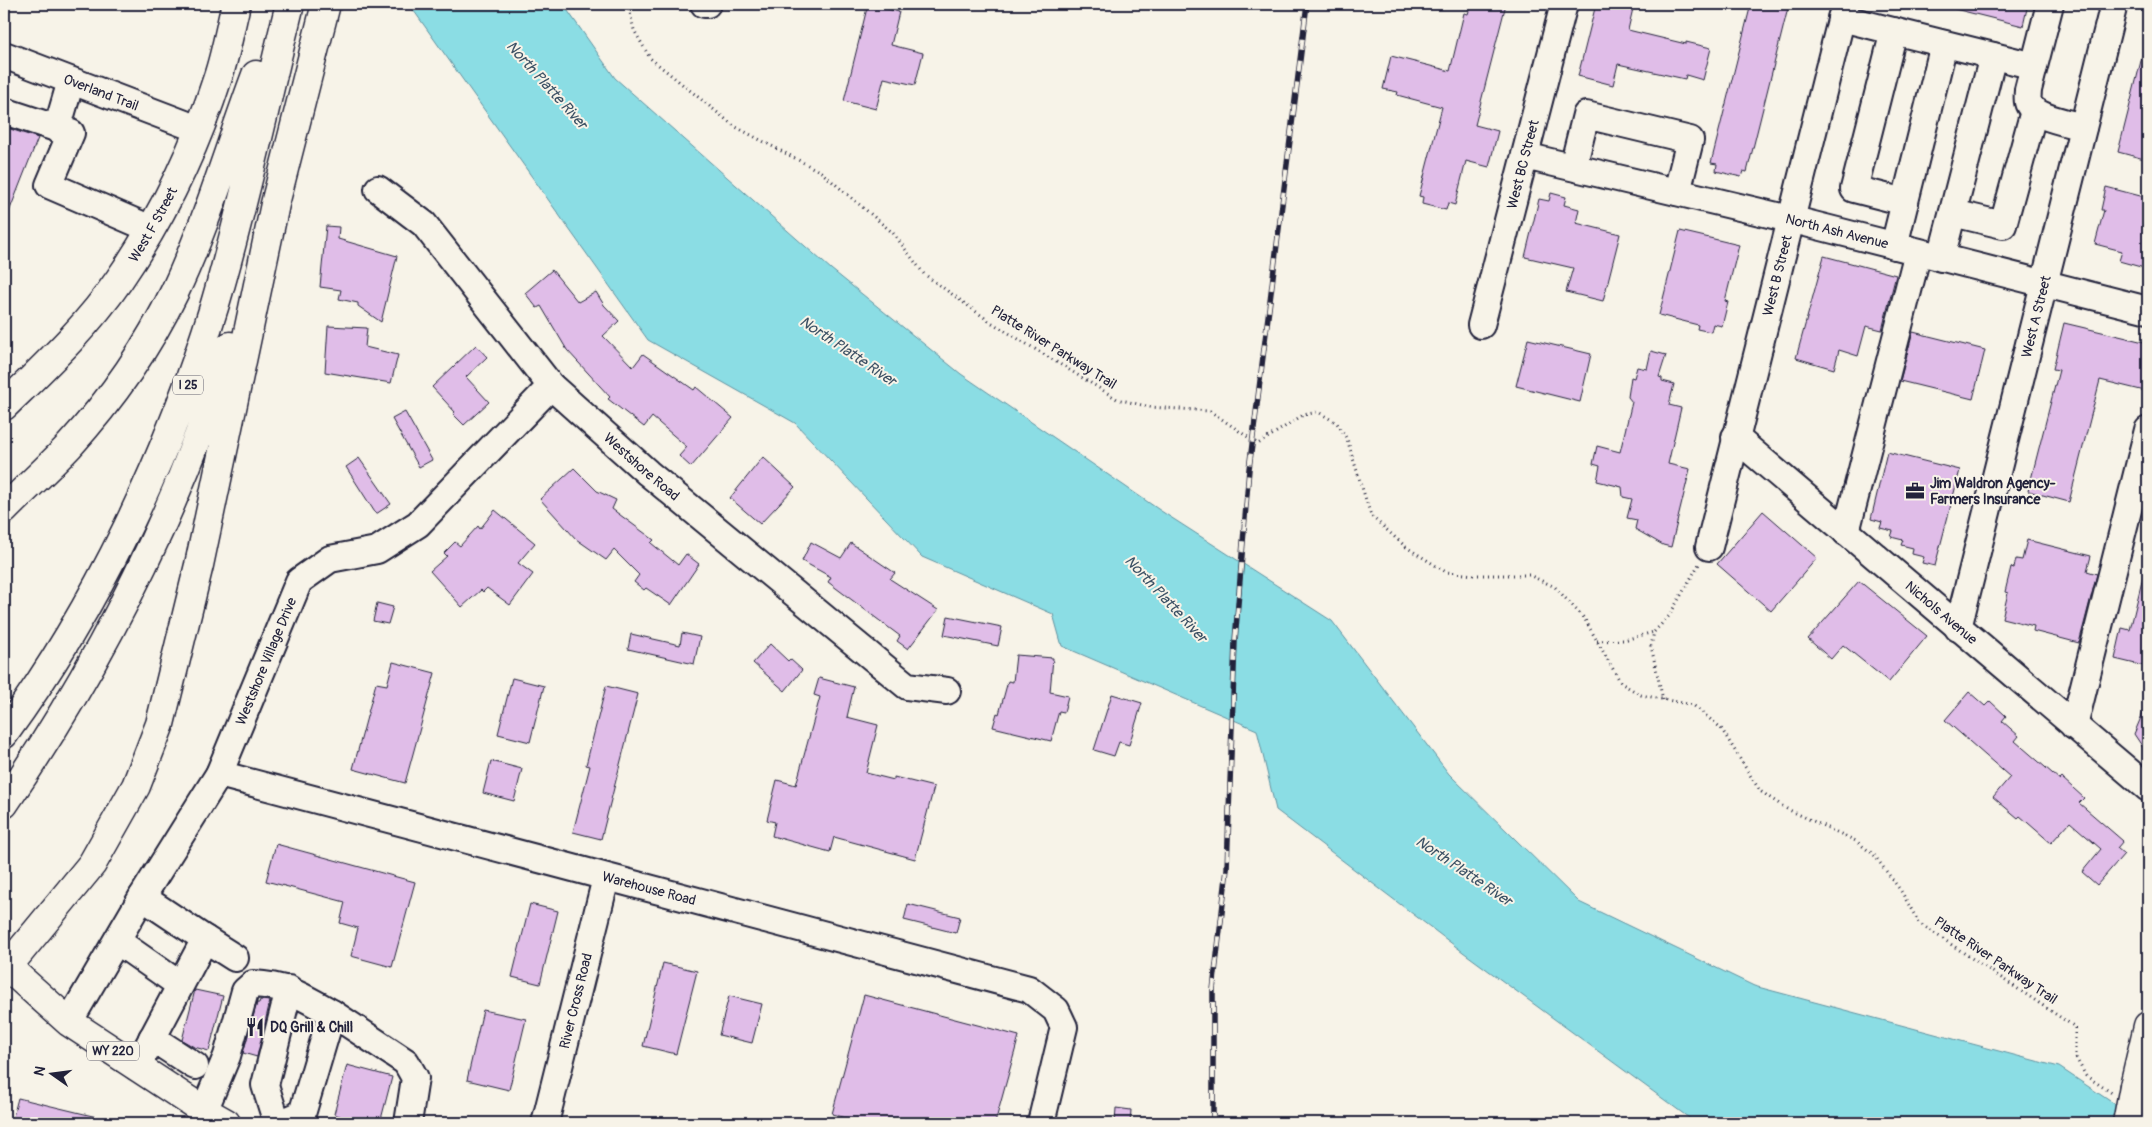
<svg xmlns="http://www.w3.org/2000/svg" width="2152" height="1127" font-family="Pangolin,sans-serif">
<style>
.water{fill:#8bdde4;stroke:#6192a0}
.building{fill:#e0bde8;stroke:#22223b}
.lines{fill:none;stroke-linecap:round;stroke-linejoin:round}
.minor-casing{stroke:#22223b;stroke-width:30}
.major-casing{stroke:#22223b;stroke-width:31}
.highway-casing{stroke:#22223b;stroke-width:31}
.path{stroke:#22223b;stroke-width:3;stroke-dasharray:1 4;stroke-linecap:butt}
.minor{stroke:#f7f3e8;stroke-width:26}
.major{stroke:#f7f3e8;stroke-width:28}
.highway{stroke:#f7f3e8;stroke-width:28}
.rail-casing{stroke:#22223b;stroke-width:5.5}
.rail{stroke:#f7f3e8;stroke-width:4;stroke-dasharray:11;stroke-linecap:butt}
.major-bridge-casing{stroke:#22223b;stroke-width:31;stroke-linecap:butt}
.major-bridge{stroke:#f7f3e8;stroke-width:28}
.labels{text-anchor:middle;stroke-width:4;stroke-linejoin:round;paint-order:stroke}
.shield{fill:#f7f3e8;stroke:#62616f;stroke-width:1}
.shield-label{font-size:12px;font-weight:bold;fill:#22223b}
.street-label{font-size:14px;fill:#22223b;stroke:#f7f3e8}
.poi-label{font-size:14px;font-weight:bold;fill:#22223b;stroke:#f7f3e8;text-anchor:start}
.water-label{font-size:15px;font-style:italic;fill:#3c5165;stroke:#f7f3e8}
</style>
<rect width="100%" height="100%" fill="#f7f3e8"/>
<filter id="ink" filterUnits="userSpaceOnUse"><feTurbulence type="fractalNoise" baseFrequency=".02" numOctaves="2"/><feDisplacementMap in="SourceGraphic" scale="10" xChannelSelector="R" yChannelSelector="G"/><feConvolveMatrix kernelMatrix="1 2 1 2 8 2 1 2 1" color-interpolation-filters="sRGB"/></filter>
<g filter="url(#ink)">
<path class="water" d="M409,4h154l52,74 216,191 130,105 200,137 171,110 117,153 130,128 175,84 305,81 84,56h-447l-233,-171 -187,-142 -19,-80 -195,-84 -9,-32 -131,-57 -127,-134 -147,-83z"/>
<path class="building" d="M868,4l31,8 -8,33 32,8 -8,32 -31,-7 -8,31 -32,-8z
M1471,4h35l-31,121 23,6 -9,36 -23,-6 -11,44 -7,-2 -2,7 -24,-6 1,-7 -4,-1 23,-89 -45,-12 1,-3 -15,-3 8,-33 59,15 14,-58 4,1z
M1596,4h38l-6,26 58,14v-2l25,6 -8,32 -17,-5 -1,4 -67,-15 -5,21 -35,-9z
M1751,4h38l-42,168 -4,-1 -2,6 -25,-6 1,-7 -6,-1z
M1955,4h73l-5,22 -68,-17z
M2143,53h5v107l-30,-8z
M4,127l34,11 -33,84h-1z
M2106,187l42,11v71l-29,-8 3,-10 -27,-7 9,-34h-3z
M1551,193l15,4 -2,8 15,4 -3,14 44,11 -17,67 -37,-9 7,-24 -48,-11 14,-58 10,2z
M326,226l13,1 -1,12 59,17 -16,66 -23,-16v-3l-19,-4 2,-9 -21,-3z
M1680,231l59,14 -14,56 3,1 -6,24 -9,-2 -2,8 -14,-3 1,-4 -39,-10z
M1824,256l72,19 -14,55 -16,-4 -8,30 -19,-6 -5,19 -38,-11z
M552,270l26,32 18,-10 8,13 15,16 -16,15 30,31 10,-13 51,36 2,-3 37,31 -42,49 -12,-11 8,-9 -35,-30 -8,10 -36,-28 2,-2 -43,-47 -26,-44 -4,2 -12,-15z
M2064,323l84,20v36l-3,12 -45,-11 -31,122 -41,-11 31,-121 -6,-1z
M328,326l39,2 -2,19 33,8 -7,28 -66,-11z
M1913,332l72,18 -12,49 -73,-18z
M1528,339l63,15 -11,48 -64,-16z
M476,345l11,12 -21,20 23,25 -25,23 -11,-11 2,-2 -23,-25z
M1651,351l15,4 -7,22 3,1v3l12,3 -5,21 12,3 -13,56 22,5 -19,78 -8,-2 -28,-16 2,-9 -10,-2 5,-19 -9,-2 -1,-10 -25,-6 3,-15 -7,-2 4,-18 23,6 12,-50 -4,-5 3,-20 3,1 3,-11 10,2z
M405,412l27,48 -13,7 -27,-48z
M1887,452l73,18 -25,96 -13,-3 2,-6 -12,-3 1,-6 -12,-3 2,-5 -12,-3 2,-6 -13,-3 2,-6 -11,-3z
M763,457l32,30 -35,37 -30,-26z
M359,458l32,46 -15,10 -30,-47z
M574,468l23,23 19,9 -4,9 42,31 -3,3 27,22 8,-11 13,10 -28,41 -25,-17 -2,2 -10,-8 5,-7 -25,-25 -8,10 -30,-21 -36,-40z
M495,510l40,33 -17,20 15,11 -23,31 -23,-17 -4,4 -2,-2 -19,17 -32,-36 17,-15 -3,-3 11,-11 5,4 18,-20 2,3z
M1763,511l54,47 -46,53 -54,-47z
M2027,540l64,16 -4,15 10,3 -18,69 -46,-12 1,-5 -32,-8 6,-25 -3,-1 6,-25 3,1 2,-9 6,1z
M811,542l30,16 10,-15 44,30 -5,6 48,31 -30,39 -11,-8 3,-5 -72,-54 3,-5 -29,-16z
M2143,577l5,1v89l-33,-8 7,-31 8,2z
M1859,581l68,55 -38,46 -46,-37 -12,14 -23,-20z
M377,603l16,4 -5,17 -15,-3z
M948,616l54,11 -4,19 -54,-11z
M682,633l18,4 -6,27 -66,-15 3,-15 49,11z
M770,644l18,17 2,-2 12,11 -17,21 -32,-28z
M1016,655l37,3 -3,34 18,4 -4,16 -5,-1 -8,30 -58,-14 4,-14 2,1 9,-33 5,1z
M393,662l42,11 -30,110 -52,-14 23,-86 11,2z
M512,678l32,8 -14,56 -32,-8z
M819,678l35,9 -7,30 31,8 -12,48 28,7v-3l40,10 -19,72 -81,-22 -4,15 -58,-16 3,-14 -8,-2 10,-40 19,5 24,-88 -6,-2z
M606,686l32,8 -37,145 -28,-7 17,-66 -4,-1z
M1969,692l16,14 5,-5 16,15 -4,5 17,15 -4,5 45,39 2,-2 22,20 -5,5 44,38 -6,7 7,6 -27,31 -15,-13 19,-23 -31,-27 -19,21 -31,-27 -2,2 -25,-21 17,-20 -65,-57z
M1112,694l30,9 -13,42 -10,-3 -5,14 -20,-6z
M2148,701v54l-14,-21z
M491,761l31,8 -8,32 -31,-8z
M276,844l139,38 -23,85 -41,-11 7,-28 -18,-5 5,-21 -79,-21z
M530,904l28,7 -18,73 -28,-7z
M908,904l52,13 -4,16 -52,-13z
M663,963l34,8 -21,83 -33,-8z
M195,990l28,6 -14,55 -15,-4 -12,-7z
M864,995l155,41 -24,87h-131l-32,-9z
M729,996l33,8 -10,39 -33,-8z
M260,1000l10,1 -13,56 -14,-4 14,-50h2z
M483,1010l43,9 -17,71 -42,-10z
M347,1065l45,12 -12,46h-36l1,-5 -11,-4z
M18,1098l83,20v5h-61l-27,-6z
M1116,1108l15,2 -1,13h-15z"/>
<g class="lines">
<g class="minor-casing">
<g id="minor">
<path d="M704,4h3"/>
<path d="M2050,4l-22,86c0,3 -1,8 0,12 3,15 42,21 55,25"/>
<path d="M1841,18l193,48"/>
<path d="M1894,31l-40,158 51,13"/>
<path id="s1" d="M4,55l194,74"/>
<path d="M4,111l67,22 -22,52 102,44"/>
<path d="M57,129l14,-48"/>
<path id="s2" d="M1525,156l265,63 358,91"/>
<path d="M1573,167l13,-52 104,25 -13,52"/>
<path id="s3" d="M378,189l46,35 127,162 97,87 259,213 40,5"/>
<path d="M1953,213l50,12 31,-114"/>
<path d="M1894,246l50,-202"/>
<path d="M1941,258l52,-202"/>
<path id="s4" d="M1481,325l83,-321"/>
<path id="s5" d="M1735,437l413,351"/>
<path d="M1846,532l72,-280"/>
<path id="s6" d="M1709,547l136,-543"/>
<path id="s7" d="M1958,628l156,-624"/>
<path d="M2074,726l74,-296"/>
<path id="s8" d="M219,774l810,215 27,21 8,17 -23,96"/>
<path d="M205,939l30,19"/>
<path d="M117,941l63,44"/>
<path d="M332,1013l74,49 9,16 -7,45"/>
<path id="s9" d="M69,1022l73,-125 77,-123 80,-193 31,-22 47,-9 41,-26 133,-138"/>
<path d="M152,1038l43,28"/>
<path d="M137,1067l68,-128 -63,-42"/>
<path d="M199,1123l28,-67 18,-65 8,-7c36,2 48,12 79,29l-30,101 -21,9"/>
<path d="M277,1123l-12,-38 24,-96"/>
<path id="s10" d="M545,1123l61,-245"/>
</g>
</g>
<g class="major-casing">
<g id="major">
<path id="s11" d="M4,406c40,-39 83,-79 115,-126 42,-61 76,-131 99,-203 8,-24 12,-49 18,-73"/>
<path d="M4,964l65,58 134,88 23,13"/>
<path d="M2134,1086l14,-60"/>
</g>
</g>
<g class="highway-casing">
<path id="highway" d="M4,510c21,-21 44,-42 65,-64 42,-46 79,-99 106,-155 33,-70 54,-144 81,-216
M4,734c93,-127 165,-279 211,-430 29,-98 50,-200 75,-300
M4,804c97,-141 174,-295 226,-458
M4,971l88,-107 44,-78 24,-62 39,-159 76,-361 51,-200"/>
</g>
<path class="path" d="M628,4l6,26 16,28 84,68 87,46 72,61 31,41 65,47 128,78 33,8 60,4 48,33 45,-29 15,-3 19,11 10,16 24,77 35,31 40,25 28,3h55l26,12 29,31 37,65 20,12 52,10 28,23 39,63 27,18 69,32 18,14 27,36 18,32 156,104v29l11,20 26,17
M1597,641l27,-1 30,-8
M1663,700l-12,-54 3,-14 15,-16 30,-52"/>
<use href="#minor" class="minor"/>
<use href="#major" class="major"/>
<use href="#highway" class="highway"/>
<g class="rail-casing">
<path id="rail" d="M1213,1123v-133l14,-121 8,-228 14,-172 58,-465"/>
</g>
<use href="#rail" class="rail"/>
<g class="major-bridge-casing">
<path id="major-bridge" d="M2127,1123l7,-37"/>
</g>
<use href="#major-bridge" class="major-bridge"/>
</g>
</g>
<defs>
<g id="office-bare" transform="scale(1.5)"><path d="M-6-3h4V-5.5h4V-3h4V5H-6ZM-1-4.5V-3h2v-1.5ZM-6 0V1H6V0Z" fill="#22223b" stroke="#f7f3e8" stroke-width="2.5" paint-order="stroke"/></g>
<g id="restaurant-bare" transform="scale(1.5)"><path d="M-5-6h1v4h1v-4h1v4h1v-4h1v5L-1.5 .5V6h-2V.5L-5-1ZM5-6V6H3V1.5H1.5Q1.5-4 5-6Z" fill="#22223b" stroke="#f7f3e8" stroke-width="2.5" paint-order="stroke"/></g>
</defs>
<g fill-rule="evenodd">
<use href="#office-bare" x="1915" y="491"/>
<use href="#restaurant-bare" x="255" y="1027"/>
</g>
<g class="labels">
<g class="shield">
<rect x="173" y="375.5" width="30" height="19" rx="4"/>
<rect x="87" y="1041.5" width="52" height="19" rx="4"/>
</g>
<g class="shield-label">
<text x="188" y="389">I 25</text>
<text x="113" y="1055">WY 220</text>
</g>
<g class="street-label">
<text dy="5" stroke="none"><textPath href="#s1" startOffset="104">Overland Trail</textPath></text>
<text dy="5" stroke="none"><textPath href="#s4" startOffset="166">West BC Street</textPath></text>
<text dy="5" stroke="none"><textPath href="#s11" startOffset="236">West F Street</textPath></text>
<text dy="5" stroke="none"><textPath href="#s2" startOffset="321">North Ash Avenue</textPath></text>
<text dy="5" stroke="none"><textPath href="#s6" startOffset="280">West B Street</textPath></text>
<text dy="5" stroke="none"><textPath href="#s7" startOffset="321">West A Street</textPath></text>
<text transform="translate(1054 347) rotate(32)" y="5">Platte River Parkway Trail</text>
<text dy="5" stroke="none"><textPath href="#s3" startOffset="385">Westshore Road</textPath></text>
<text dy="5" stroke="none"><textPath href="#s5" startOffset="271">Nichols Avenue</textPath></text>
<text dy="5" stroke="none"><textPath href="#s9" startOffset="412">Westshore Village Drive</textPath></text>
<text dy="5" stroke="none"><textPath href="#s8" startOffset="445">Warehouse Road</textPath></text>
<text transform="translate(1996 960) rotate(34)" y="5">Platte River Parkway Trail</text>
<text dy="5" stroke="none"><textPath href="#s10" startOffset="126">River Cross Road</textPath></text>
</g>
<g class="poi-label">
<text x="1930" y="488">Jim Waldron Agency-<tspan x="1930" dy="16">Farmers Insurance</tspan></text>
<text x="270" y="1032">DQ Grill &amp; Chill</text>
</g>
<g class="water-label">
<text transform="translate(547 85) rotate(48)" y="5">North Platte River</text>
<text transform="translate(848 351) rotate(34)" y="5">North Platte River</text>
<text transform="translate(1166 599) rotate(47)" y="5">North Platte River</text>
<text transform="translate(1464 871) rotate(34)" y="5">North Platte River</text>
</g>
</g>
<rect width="2152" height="1127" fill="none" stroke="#f7f3e8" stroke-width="20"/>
<rect x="10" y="10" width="2132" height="1107" fill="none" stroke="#22223b" stroke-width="2" filter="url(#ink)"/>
<g transform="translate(52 1074) rotate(284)" stroke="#f7f3e8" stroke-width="4" paint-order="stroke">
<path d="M0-4L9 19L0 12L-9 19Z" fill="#22223b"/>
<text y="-8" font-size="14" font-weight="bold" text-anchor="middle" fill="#22223b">N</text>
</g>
</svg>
